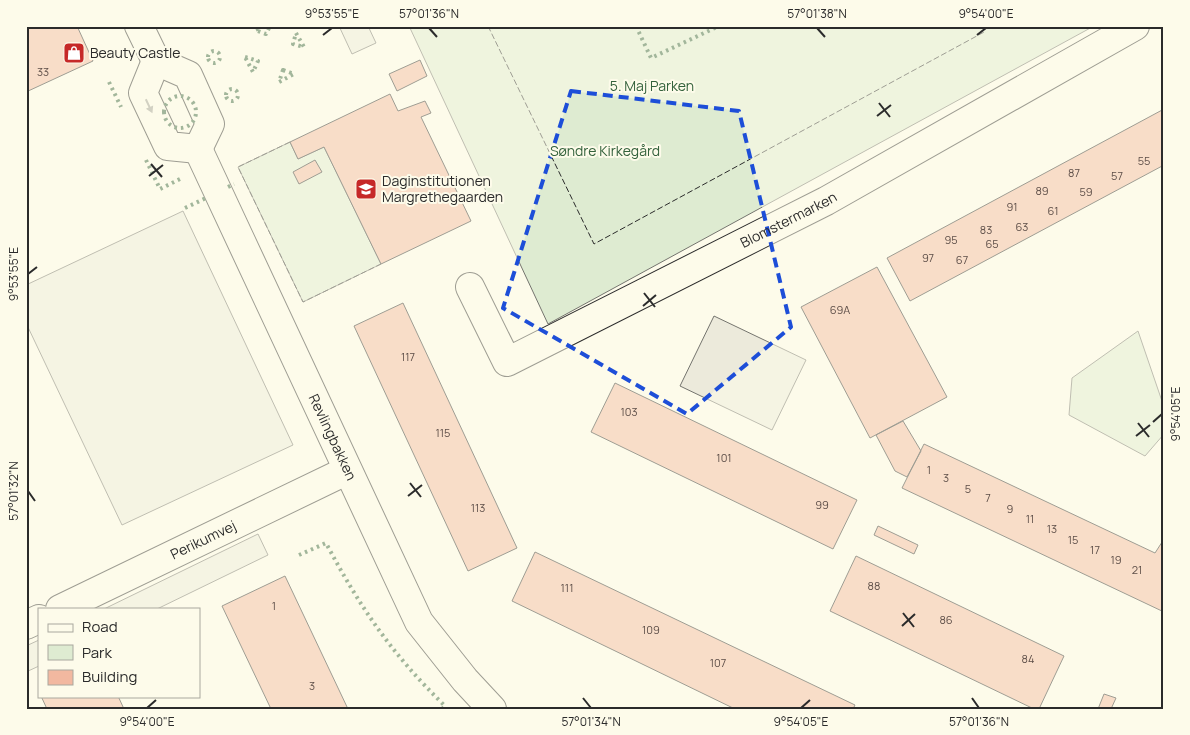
<svg xmlns="http://www.w3.org/2000/svg" width="1190" height="735" font-family="Manrope,sans-serif">
<style>
.green{fill:#deebd1;stroke:#74746e}
.parking{fill:#eceadb;stroke:#74746e}
.building{fill:#f2b8a0;stroke:#2b2b2b}
.lines{fill:none;stroke-linecap:round;stroke-linejoin:round}
.minor-casing{stroke:#2b2b2b;stroke-width:30}
.minor{stroke:#fdfbea;stroke-width:28}
.hedge{stroke:#34623c;stroke-width:4;stroke-dasharray:2.5 4;stroke-linecap:butt}
.fence{stroke:#2b2b2b;stroke-width:1;stroke-dasharray:6 2.5;stroke-linecap:butt}
.oneway{fill:#9e9d94}
.marked{fill:none;stroke:#1d4ed8;stroke-width:4;stroke-dasharray:10 6;stroke-linejoin:round}
.ticks{fill:none;stroke:#2b2b2b;stroke-width:2}
.labels{text-anchor:middle;stroke-width:4;stroke-linejoin:round;paint-order:stroke}
.number-label{font-size:11px;fill:#5d4e48}
.poi-label{font-size:14px;fill:#2b2b2b;stroke:#fdfbea;text-anchor:start}
.park-label{font-size:14px;fill:#34623c;stroke:#fdfbea}
.street-label{font-size:14px;fill:#2b2b2b;stroke:#fdfbea}
.neatline{fill:none;stroke:#2b2b2b;stroke-width:2}
.ticks-label{font-size:12px;text-anchor:middle;fill:#2b2b2b}
</style>
<rect width="100%" height="100%" fill="#fdfbea"/>
<path class="green" d="M413,26h681l-546,298 -138,-296z
M290,142l8,17 26,-12 57,117 -78,38 -65,-135z
M1138,331l26,76v27l-19,22 -76,-41 3,-37z"/>
<path class="parking" d="M339,26h29l8,17 -24,11z
M183,211l110,234 -171,80 -96,-202v-38z
M714,316l92,44 -34,70 -92,-44z
M258,534l10,21 -111,54h-53z
M39,640v26l-13,6v-26z"/>
<path class="building" d="M26,26h51l16,35 -67,31z
M420,60l7,16 -30,15 -8,-17z
M390,94l8,17 27,-10 6,12 -10,4 50,104 -90,43 -57,-117 -26,12 -8,-17z
M1164,109v56l-254,136 -23,-43z
M315,160l7,12 -23,12 -6,-12z
M877,267l70,130 -77,41 -69,-131z
M403,303l114,245 -49,23 -114,-245z
M615,383l242,117 -24,49 -242,-117z
M903,421l18,30 -14,26 -12,-6 -19,-36z
M924,444l231,109 9,-14v73l-262,-124z
M878,526l40,19 -4,9 -40,-19z
M535,552l320,153 -2,4h-118l-223,-108z
M856,556l208,100 -25,53h-5l-204,-98z
M285,576l63,133h-77l-49,-103z
M1104,694l12,4 -5,11h-13z
M41,696h77l6,13h-77z"/>
<g class="lines">
<g class="minor-casing">
<g id="minor">
<path d="M139,26l17,35 32,14 22,49 -12,25"/>
<path d="M156,61l-13,32 25,53 30,3"/>
<path id="s1" d="M198,149l221,473 46,58 27,29"/>
<path id="s2" d="M470,287l37,75 319,-161 309,-175"/>
<path id="s3" d="M60,609l286,-138"/>
<path d="M26,625l13,-6"/>
</g>
</g>
<use href="#minor" class="minor"/>
<path class="hedge" d="M264,26l-9,4 11,4 4,-8
M636,26l15,32 68,-32
M296,33l8,14 -11,-3z
M208 57a6 6 0 1 1 12 0a6 6 0 1 1-12 0Z
M245,57l13,4 -5,11z
M283,70l11,4 -15,8z
M109,82l12,25
M226 95a6 6 0 1 1 12 0a6 6 0 1 1-12 0Z
M164 112a16 16 0 1 1 32 0a16 16 0 1 1-32 0Z
M146,160l14,29 20,-10
M228,187l6,-3
M185,208l21,-10
M299,555l27,-12c35,66 66,111 119,163l-3,3"/>
<path class="fence" d="M488,26l106,218 392,-213
M290,142l-52,25 65,135 78,-38"/>
</g>
<defs><path id="oneway-solid" d="M-6-.8H1V-3.2L6.5 0L1 3.2V.8H-6Z" transform="scale(1.25)"/></defs>
<use class="oneway" href="#oneway-solid" transform="translate(149 106) rotate(65)"/>
<path d="M0 0H1190V735H0ZM571,91l168,20 52,216 -104,87 -184,-106z" fill="#fdfbea" fill-opacity=".55" fill-rule="evenodd"/>
<path class="marked" d="M571,91l168,20 52,216 -104,87 -184,-106z"/>
<path class="ticks" d="M429,28l8,9M817,28l8,9M323,35l9,-7M977,35l9,-7M879,103l11,14M877,116l14,-11M151,164l11,13M149,176l14,-11M28,274l9,-7M644,293l11,14M643,306l13,-11M1153,422l9,-8M1138,423l11,14M1136,436l14,-11M410,483l11,14M28,491l7,10M408,496l14,-11M903,613l11,14M902,626l13,-12M583,698l8,10M972,698l7,10M147,708l9,-8M801,708l9,-8"/>
<defs>
<g id="shop-square" transform="scale(1.125)"><rect x="-9" y="-9" width="18" height="18" rx="4" fill="#c62828" stroke="#fdfbea"/><path d="M-5-2.5h2.3a2.7 3.5 0 0 1 5.4 0H5L5.5 6h-11ZM-1.5-2.5h3a1.5 2.3 0 0 0-3 0Z" fill="#fff"/></g>
<g id="school-square" transform="scale(1.125)"><rect x="-9" y="-9" width="18" height="18" rx="4" fill="#c62828" stroke="#fdfbea"/><path d="M0-5L7-2L0 1L-7-2ZM-4 1L0 2.5L4 1V4Q0 6-4 4Z" fill="#fff"/></g>
</defs>
<g fill-rule="evenodd">
<use href="#shop-square" x="74" y="53"/>
<use href="#school-square" x="366" y="189"/>
</g>
<g class="labels">
<g class="number-label">
<text x="43" y="76">33</text>
<text x="1144" y="165">55</text>
<text x="1074" y="177">87</text>
<text x="1117" y="180">57</text>
<text x="1042" y="195">89</text>
<text x="1086" y="196">59</text>
<text x="1012" y="211">91</text>
<text x="1053" y="215">61</text>
<text x="1022" y="231">63</text>
<text x="986" y="234">83</text>
<text x="951" y="244">95</text>
<text x="992" y="248">65</text>
<text x="928" y="262">97</text>
<text x="962" y="264">67</text>
<text x="840" y="314">69A</text>
<text x="408" y="361">117</text>
<text x="629" y="416">103</text>
<text x="443" y="437">115</text>
<text x="724" y="462">101</text>
<text x="929" y="474">1</text>
<text x="946" y="482">3</text>
<text x="968" y="493">5</text>
<text x="988" y="502">7</text>
<text x="822" y="509">99</text>
<text x="478" y="512">113</text>
<text x="1010" y="513">9</text>
<text x="1030" y="523">11</text>
<text x="1052" y="533">13</text>
<text x="1073" y="544">15</text>
<text x="1095" y="554">17</text>
<text x="1116" y="564">19</text>
<text x="1137" y="574">21</text>
<text x="874" y="590">88</text>
<text x="567" y="592">111</text>
<text x="274" y="610">1</text>
<text x="946" y="624">86</text>
<text x="651" y="634">109</text>
<text x="1028" y="663">84</text>
<text x="718" y="667">107</text>
<text x="312" y="690">3</text>
</g>
<g class="poi-label">
<text x="90" y="58">Beauty Castle</text>
<text x="382" y="186">Daginstitutionen<tspan x="382" dy="16">Margrethegaarden</tspan></text>
</g>
<g class="park-label">
<text x="652" y="91">5. Maj Parken</text>
<text x="605" y="156">Søndre Kirkegård</text>
</g>
<g class="street-label">
<text dy="5" stroke="none"><textPath href="#s2" startOffset="399">Blomstermarken</textPath></text>
<text dy="5" stroke="none"><textPath href="#s1" startOffset="318">Revlingbakken</textPath></text>
<text dy="5" stroke="none"><textPath href="#s3" startOffset="159">Perikumvej</textPath></text>
</g>
</g>
<rect width="1190" height="735" fill="none" stroke="#fdfbea" stroke-width="55"/>
<rect x="38" y="608" width="162" height="90" fill="#fdfbea" stroke="#a9a89e"/>
<rect x="48" y="624" width="25" height="8" fill="#fdfbea" stroke="#a9a89e"/>
<text x="82" y="632" font-size="15" fill="#2b2b2b">Road</text>
<rect x="48" y="645" width="25" height="15" fill="#deebd1" stroke="#a9a89e"/>
<text x="82" y="658" font-size="15" fill="#2b2b2b">Park</text>
<rect x="48" y="670" width="25" height="15" fill="#f2b8a0" stroke="#a9a89e"/>
<text x="82" y="682" font-size="15" fill="#2b2b2b">Building</text>
<rect x="28" y="28" width="1134" height="680" class="neatline"/>
<g class="ticks-label">
<text x="332" y="18">9°53'55"E</text>
<text x="429" y="18">57°01'36"N</text>
<text x="817" y="18">57°01'38"N</text>
<text x="986" y="18">9°54'00"E</text>
<text transform="translate(14 274) rotate(-90)" y="4">9°53'55"E</text>
<text transform="translate(1176 414) rotate(-90)" y="4">9°54'05"E</text>
<text transform="translate(14 491) rotate(-90)" y="4">57°01'32"N</text>
<text x="147" y="726">9°54'00"E</text>
<text x="591" y="726">57°01'34"N</text>
<text x="801" y="726">9°54'05"E</text>
<text x="979" y="726">57°01'36"N</text>
</g>
</svg>
